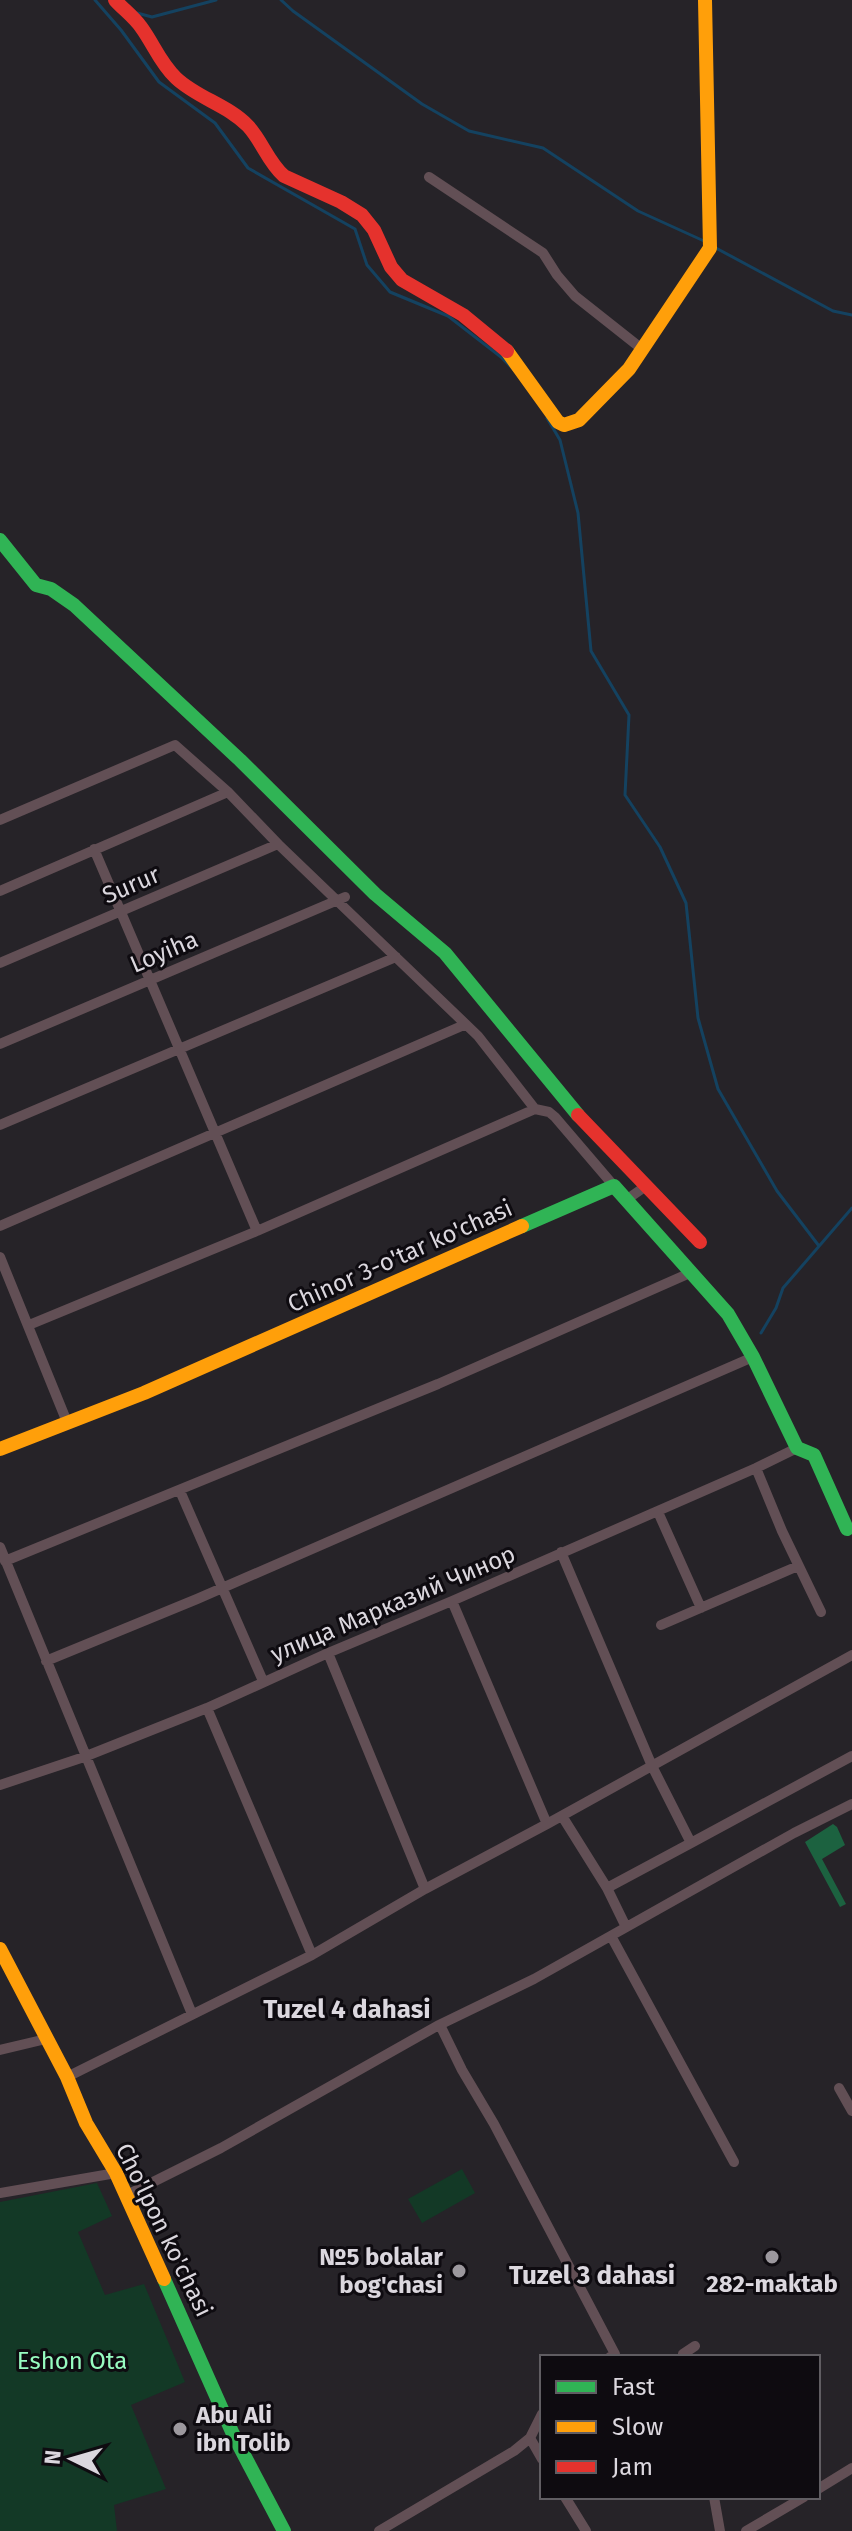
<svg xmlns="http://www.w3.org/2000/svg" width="852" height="2531" font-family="'Fira Sans',sans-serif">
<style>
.green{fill:#133926}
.forest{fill:#1c6240}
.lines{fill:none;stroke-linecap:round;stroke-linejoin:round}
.stream{stroke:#144260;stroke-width:3}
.street{stroke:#624f55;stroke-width:10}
.fast{stroke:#30b455;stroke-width:14}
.slow{stroke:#ff9f0a;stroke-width:14}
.jam{stroke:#e5322d;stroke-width:14}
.poi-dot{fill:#9c989e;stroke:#0e0b10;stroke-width:3}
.labels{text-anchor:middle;stroke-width:6;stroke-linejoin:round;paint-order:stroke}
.street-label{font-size:24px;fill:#dbd7de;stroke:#0e0b10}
.poi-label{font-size:24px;font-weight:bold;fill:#dbd7de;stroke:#0e0b10;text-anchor:end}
.park-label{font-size:24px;fill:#97fbc0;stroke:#0e0b10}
.neighbourhood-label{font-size:26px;font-weight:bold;fill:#dbd7de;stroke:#0e0b10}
</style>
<rect width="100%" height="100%" fill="#262328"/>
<path class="green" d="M462,2169l13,24 -53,30 -14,-24z
M97,2183l15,33 -34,16 27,63 39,-11 41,98 -54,23 35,84 -52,16 3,26h-117v-329z"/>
<path class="forest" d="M833,1824l4,3 8,18 -23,14 24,45 -6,3 -35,-65z"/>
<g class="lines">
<path class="stream" d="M95,0l26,30 38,52 56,41 33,45 107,61 12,36 23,27 58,24 53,41 15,15
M281,0l12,11 129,93 47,27 74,17 95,63 66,30
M137,13l15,4 64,-17
M714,247l119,64 19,4
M547,418l13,22 18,73 13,138 38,64 -4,80 35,52 26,56 12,115 20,71 59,102 42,55
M761,1333l15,-25 7,-20 69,-80"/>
<path class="street" d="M429,177l114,76 14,22 18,21 67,53
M0,820l175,-75 53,47 50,52 200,192 57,73
M94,849l163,382
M0,891l228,-99
M0,963l278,-119
M0,1044l345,-147
M0,1125l396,-168
M626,1200l20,-14
M0,1226l464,-201
M0,1257l67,165
M29,1325l228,-94 278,-122 14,3 6,5 59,69
M756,1468l26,63 39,81
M180,1491l83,190
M658,1512l43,96
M0,1547l192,467
M561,1552l91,214 39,77 -84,45
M5,1561l433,-177 252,-111
M452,1601l95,223
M661,1625l137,-59
M328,1653l97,236
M46,1661l151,-62 556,-242
M207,1708l105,247
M0,1785l84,-28 123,-49 121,-55 124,-52 304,-133 41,-20
M562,1816l45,72 19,39
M691,1843l161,-87
M611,1936l123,226
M440,2025l22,45 32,54 121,230 -5,3
M0,2050l46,-11
M67,2077l245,-122 113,-66 122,-65 305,-169
M839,2088l13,23
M0,2193l116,-20
M127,2195l94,-47 216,-122 97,-47 260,-146 58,-29
M684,2357l-1,-3 12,-8
M530,2438l12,21
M818,2489l34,-21
M565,2497l21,34
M714,2497l6,34
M379,2531l135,-80 16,-13 12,-24
M746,2531l58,-34"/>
<path class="fast" d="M0,540l36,45 15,4 23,16 166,155 135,134 70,59 133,162
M522,1226l92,-40 114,128 25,43 44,91 17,7 33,74
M164,2279l69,155 51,97"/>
<path class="slow" d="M507,351l51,71 6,3 15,-5 50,-51 81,-121 -5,-248
M0,1449l144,-56 378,-167
M0,1949l67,128 19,46 30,50 48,106"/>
<path class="jam" d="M115,0c8,9 19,17 26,27 12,16 19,36 35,51 21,20 52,27 72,48 14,15 20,36 36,50l57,26 21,13 12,15 17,37 11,13 61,35 44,36
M578,1115l122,127"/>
</g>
<g class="poi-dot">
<circle cx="772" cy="2257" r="8"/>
<circle cx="459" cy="2271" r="8"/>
<circle cx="180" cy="2429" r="8"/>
</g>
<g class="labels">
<g class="street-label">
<text transform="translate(131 885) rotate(-23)" y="8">Surur</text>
<text transform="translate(164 952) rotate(-23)" y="8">Loyiha</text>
<text transform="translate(400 1256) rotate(-24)" y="8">Chinor 3-o'tar ko'chasi</text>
<text transform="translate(393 1604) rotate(-23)" y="8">улица Марказий Чинор</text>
<text transform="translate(164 2230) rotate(64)" y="8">Cho'lpon ko'chasi</text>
</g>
<g class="poi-label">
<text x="443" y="2265">№5 bolalar<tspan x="443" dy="28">bog'chasi</tspan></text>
<text x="772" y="2292" text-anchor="middle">282-maktab</text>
<text x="196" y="2423" text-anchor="start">Abu Ali<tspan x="196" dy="28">ibn Tolib</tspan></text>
</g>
<g class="park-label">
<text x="72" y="2369">Eshon Ota</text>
</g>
<g class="neighbourhood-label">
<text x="347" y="2018">Tuzel 4 dahasi</text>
<text x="592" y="2284">Tuzel 3 dahasi</text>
</g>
</g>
<rect x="540" y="2355" width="280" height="144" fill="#0e0b10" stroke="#605d62" stroke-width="2"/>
<rect x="556" y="2381" width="40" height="12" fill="#30b455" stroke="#605d62" stroke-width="2"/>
<text x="612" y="2395" font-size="24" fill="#dbd7de">Fast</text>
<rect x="556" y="2421" width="40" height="12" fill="#ff9f0a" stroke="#605d62" stroke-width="2"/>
<text x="612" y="2435" font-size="24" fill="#dbd7de">Slow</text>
<rect x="556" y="2461" width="40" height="12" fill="#e5322d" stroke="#605d62" stroke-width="2"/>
<text x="612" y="2475" font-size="24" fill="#dbd7de">Jam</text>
<g transform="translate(72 2459) rotate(275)" stroke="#0e0b10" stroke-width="6" paint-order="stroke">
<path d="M0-6L14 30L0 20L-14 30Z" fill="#dbd7de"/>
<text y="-12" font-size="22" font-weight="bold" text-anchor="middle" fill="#dbd7de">N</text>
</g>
</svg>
